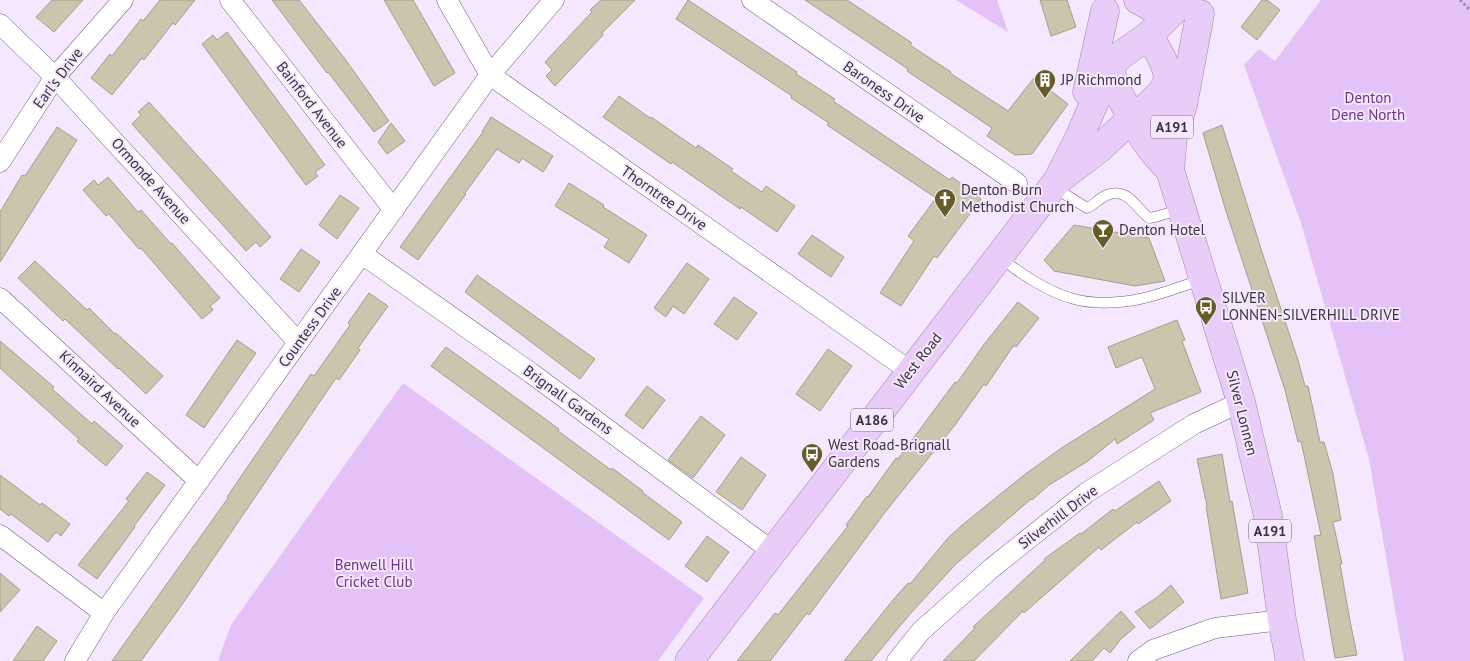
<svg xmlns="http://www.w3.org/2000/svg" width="1470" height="661" font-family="'PT Sans',sans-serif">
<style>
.green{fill:#e4c1f7}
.building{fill:#cac6ad;stroke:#a4a088}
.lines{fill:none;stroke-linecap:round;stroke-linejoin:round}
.lane-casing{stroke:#6f6376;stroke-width:11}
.street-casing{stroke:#6f6376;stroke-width:21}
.primary-casing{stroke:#a282b3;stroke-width:29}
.path{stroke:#9d93a3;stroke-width:3;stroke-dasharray:2.5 2.5;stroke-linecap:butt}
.lane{stroke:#fff;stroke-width:10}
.street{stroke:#fff;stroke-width:20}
.primary{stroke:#e9cdf8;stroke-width:28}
.labels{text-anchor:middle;stroke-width:4;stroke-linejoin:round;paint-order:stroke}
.shield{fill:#f5e7fe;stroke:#716a76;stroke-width:1}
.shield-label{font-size:14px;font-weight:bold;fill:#39343c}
.street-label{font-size:15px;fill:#39343c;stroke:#f5e7fe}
.poi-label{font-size:15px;fill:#39343c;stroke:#f5e7fe;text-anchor:start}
.park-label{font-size:15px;fill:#6c3287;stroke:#f5e7fe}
</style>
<rect width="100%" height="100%" fill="#f5e7fe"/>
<path class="green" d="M956,0h41l11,32z
M1321,0h149v661h-66l-35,-202 -68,-236 -57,-158 15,-16 16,12z
M403,383l301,215 -46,63h-440l13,-36z"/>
<path class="building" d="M52,0h31l-29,32 -18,-15z
M160,0h35l-20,25 -2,-2 -29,37 -2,-2 -30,37 -21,-17 19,-24 2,2 29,-37 2,2z
M272,0h27l46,59 44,62 -15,11 -46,-60 -1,1z
M384,0h29l42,73 -21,13z
M601,0h34l-33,33 1,2 -48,51 -9,-10 6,-6 -7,-8 47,-50 -2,-2z
M688,0l109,72 -1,2 39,25 -2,2 117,79 2,-3 29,22 -44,59 -3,-2 -33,50 -21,-13 34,-52 -6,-5 28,-38 -109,-73 2,-2 -38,-25 1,-2 -116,-77z
M805,0h42l65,43 -2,2 41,27 -1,1 58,38 26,-33 34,26 -36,50 -17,1 -28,-19 5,-8 -85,-57 1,-2z
M1040,0h27l9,27 -25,9z
M1262,0h5l13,10 -23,30 -16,-13z
M227,32l98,133 -10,7 3,4 -12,9 -104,-141 11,-9 4,5z
M619,96l31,22 1,-1 45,31 2,-3 35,24 -2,2 31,21 4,-6 29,20 -18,26 -36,-25 -1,2 -68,-47 -1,2 -68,-47z
M149,102l122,135 -11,10 -4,-5 -10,9 -114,-127 9,-9 -3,-3z
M491,117l62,39 -10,16 -21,-14 -3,5 -22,-14 -32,44 1,1 -48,66 -18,-13 83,-115h-1z
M391,123l14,18 -18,13 -9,-12z
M1222,125l40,127 36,108 7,26h3l12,56h4l9,32 8,46 -8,2 9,42h-2l10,57 7,34 -22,3 -21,-122 7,-1 -20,-94 -3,1 -13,-52 -60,-182 -22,-75z
M57,127l20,13 -77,122v-50l22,-37 3,1z
M108,177l30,35 3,-2 30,34 1,-1 48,55 -10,8 3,4 -11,9 -61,-71 -2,1 -30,-35 -3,2 -23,-26 11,-10 4,5z
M569,183l35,22 -1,2 44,28 -18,28 -25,-16 5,-8 -54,-33z
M340,195l19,13 -22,31 -18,-14z
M1074,225l75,13 16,43 -30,5 -81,-15 -10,-11z
M812,235l32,22 -13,20 -33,-23z
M301,249l19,13 -21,30 -19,-13z
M35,261l52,49 2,-2 26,26 1,-1 47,43 -17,18 -27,-26 -1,1 -53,-50 -2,2 -45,-43z
M687,263l22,16 -25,35 -11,-8 -7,11 -12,-9z
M477,275l118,84 -15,20 -115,-87z
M369,293l19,13 -30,42 2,2 -21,30 -3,-2 -155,228 -40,55h-29l116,-163 -1,-1 84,-123 3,2 36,-51 -2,-2z
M734,297l23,16 -20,27 -23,-16z
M1018,302l21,16 -23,29 -2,-2 -28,41 -2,-2 -29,41 -69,86 -77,104 -2,-2 -37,48h-33l38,-48 3,2 70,-89 -2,-1 21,-29 1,1 28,-39 2,1 57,-77 2,1 28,-40z
M1177,320l8,20 -3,1 19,51 -51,21 4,7 -37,24 -2,-5 -27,22 -39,24 -17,15 -1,-1 -75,65 -46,50 -39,47h-27l49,-61 15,-17 2,1 38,-46 13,-12 63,-51 36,-26 95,-60 -13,-32 -26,11 -8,-21z
M237,340l19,13 -52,75 -18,-13z
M0,341l54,46 -2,2 40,35 2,-3 29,25 -17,20 -29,-25 2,-2 -79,-71z
M446,347l113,82 -1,2 53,39 1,-2 31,23 -1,1 40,30 -13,18 -238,-174z
M828,349l24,17 -32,45 -24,-17z
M647,386l18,14 -22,29 -18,-14z
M701,416l24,19 -32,43 -25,-18z
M1222,454l8,48 2,-1 16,92 -27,6 -15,-93h1l-10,-47z
M741,457l25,18 -24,35 -26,-18z
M147,472l18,13 -31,41 1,1 -38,52 -19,-14 51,-64 -3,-2z
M0,475l40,30 2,-2 28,21 -9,12 -5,-4 -8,10 -37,-28 -2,2 -9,-7z
M1159,481l12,20 -33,23 -1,-2 -36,28 -2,-3 -75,66 -1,-2 -49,50h-31l32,-33 -2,-1 72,-67 -1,-1 36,-26 1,1 32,-25 2,2z
M707,536l22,16 -22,30 -22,-16z
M0,573l20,17 -20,22z
M1171,585l13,17 -34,27 -15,-17 21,-14z
M1121,611l14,16 -14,12 -11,14 -6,-5 -12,13h-22z
M37,626l20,15 -14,20h-30z"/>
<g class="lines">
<g class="lane-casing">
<path id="lane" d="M1055,188l32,20c7,-3 12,-10 20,-13 21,-8 29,13 42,23l6,-1 27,-8
M1000,258c22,16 47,34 74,41 18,5 42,4 61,1 22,-4 45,-13 66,-20"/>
</g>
<g class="street-casing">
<path id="street" d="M230,0l164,210
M447,0l43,75 420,296
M752,0l265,183
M0,24l55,53 243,265
M0,162l55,-85 68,-77
M362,254l169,119 241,178
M0,298l199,183
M0,535l104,78
M75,661l29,-48 386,-538 64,-75
M897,661l24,-30 72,-64 93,-74 108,-69 47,-22
M1138,661l15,-11 62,-22 67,-8"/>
</g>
<g class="primary-casing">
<path id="primary" d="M1138,0l15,8 21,1
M1149,35l35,-35
M1110,67l4,18 18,33h2
M1168,83l5,53 -3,34 71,232 27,114 14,104 8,41
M1087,92l18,-81
M1134,118c40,-35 43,-35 15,-83
M1134,118c7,21 21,37 36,52
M1178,120l5,-15 17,-91
M1062,177l38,-29 32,-30
M689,661l368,-480 22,-43 32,-74 10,-9 28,-20"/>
</g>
<path class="path" d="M1460,0l10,10"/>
<use href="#lane" class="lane"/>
<use href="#street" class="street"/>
<use href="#primary" class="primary"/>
</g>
<defs>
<g id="building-pin" transform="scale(1.125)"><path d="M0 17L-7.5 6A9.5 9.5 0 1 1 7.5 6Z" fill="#655c28" stroke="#f5e7fe"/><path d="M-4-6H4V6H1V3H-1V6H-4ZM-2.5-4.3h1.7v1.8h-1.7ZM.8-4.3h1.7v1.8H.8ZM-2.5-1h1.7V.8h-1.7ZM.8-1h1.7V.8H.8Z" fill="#fff"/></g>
<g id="church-pin" transform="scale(1.125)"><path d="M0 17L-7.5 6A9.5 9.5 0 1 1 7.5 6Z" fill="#655c28" stroke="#f5e7fe"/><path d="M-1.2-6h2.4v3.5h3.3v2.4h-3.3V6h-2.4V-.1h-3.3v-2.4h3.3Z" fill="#fff"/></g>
<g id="bar-pin" transform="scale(1.125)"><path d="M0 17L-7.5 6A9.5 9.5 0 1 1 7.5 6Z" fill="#655c28" stroke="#f5e7fe"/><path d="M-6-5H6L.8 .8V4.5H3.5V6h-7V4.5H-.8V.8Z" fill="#fff"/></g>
<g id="bus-pin" transform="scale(1.125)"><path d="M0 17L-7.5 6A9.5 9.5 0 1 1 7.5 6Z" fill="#655c28" stroke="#f5e7fe"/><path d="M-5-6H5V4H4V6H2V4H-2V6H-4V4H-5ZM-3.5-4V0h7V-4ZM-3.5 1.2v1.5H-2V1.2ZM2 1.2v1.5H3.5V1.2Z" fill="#fff"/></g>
</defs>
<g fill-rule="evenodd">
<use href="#building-pin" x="1045" y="80"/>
<use href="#church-pin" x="945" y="199"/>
<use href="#bar-pin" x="1103" y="230"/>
<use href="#bus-pin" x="1206" y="307"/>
<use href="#bus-pin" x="812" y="454"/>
</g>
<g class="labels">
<g class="shield">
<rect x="1151" y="115.5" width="42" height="23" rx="4"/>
<rect x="851" y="408.5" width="42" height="23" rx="4"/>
<rect x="1249" y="519.5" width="42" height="23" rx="4"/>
</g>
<g class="shield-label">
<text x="1172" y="132">A191</text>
<text x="872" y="425">A186</text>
<text x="1270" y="536">A191</text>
</g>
<g class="street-label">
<text transform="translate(58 78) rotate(-53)" y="5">Earl's Drive</text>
<text transform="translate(884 92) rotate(35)" y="5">Baroness Drive</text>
<text transform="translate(312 105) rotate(52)" y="5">Bainford Avenue</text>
<text transform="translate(151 181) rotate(48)" y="5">Ormonde Avenue</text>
<text transform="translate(664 198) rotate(35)" y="5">Thorntree Drive</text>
<text transform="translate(310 327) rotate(-54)" y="5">Countess Drive</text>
<text transform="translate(918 361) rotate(-52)" y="5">West Road</text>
<text transform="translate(100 389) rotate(43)" y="5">Kinnaird Avenue</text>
<text transform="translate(568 400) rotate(36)" y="5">Brignall Gardens</text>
<text transform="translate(1242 413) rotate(76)" y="5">Silver Lonnen</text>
<text transform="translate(1058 517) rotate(-37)" y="5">Silverhill Drive</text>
</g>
<g class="poi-label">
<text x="1061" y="85">JP Richmond</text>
<text x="961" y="195">Denton Burn<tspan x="961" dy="17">Methodist Church</tspan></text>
<text x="1119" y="235">Denton Hotel</text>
<text x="1222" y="303">SILVER<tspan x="1222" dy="17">LONNEN-SILVERHILL DRIVE</tspan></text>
<text x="828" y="450">West Road-Brignall<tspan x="828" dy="17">Gardens</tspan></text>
</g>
<g class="park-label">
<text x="1368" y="103">Denton<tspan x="1368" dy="17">Dene North</tspan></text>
<text x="374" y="570">Benwell Hill<tspan x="374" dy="17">Cricket Club</tspan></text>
</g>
</g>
</svg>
